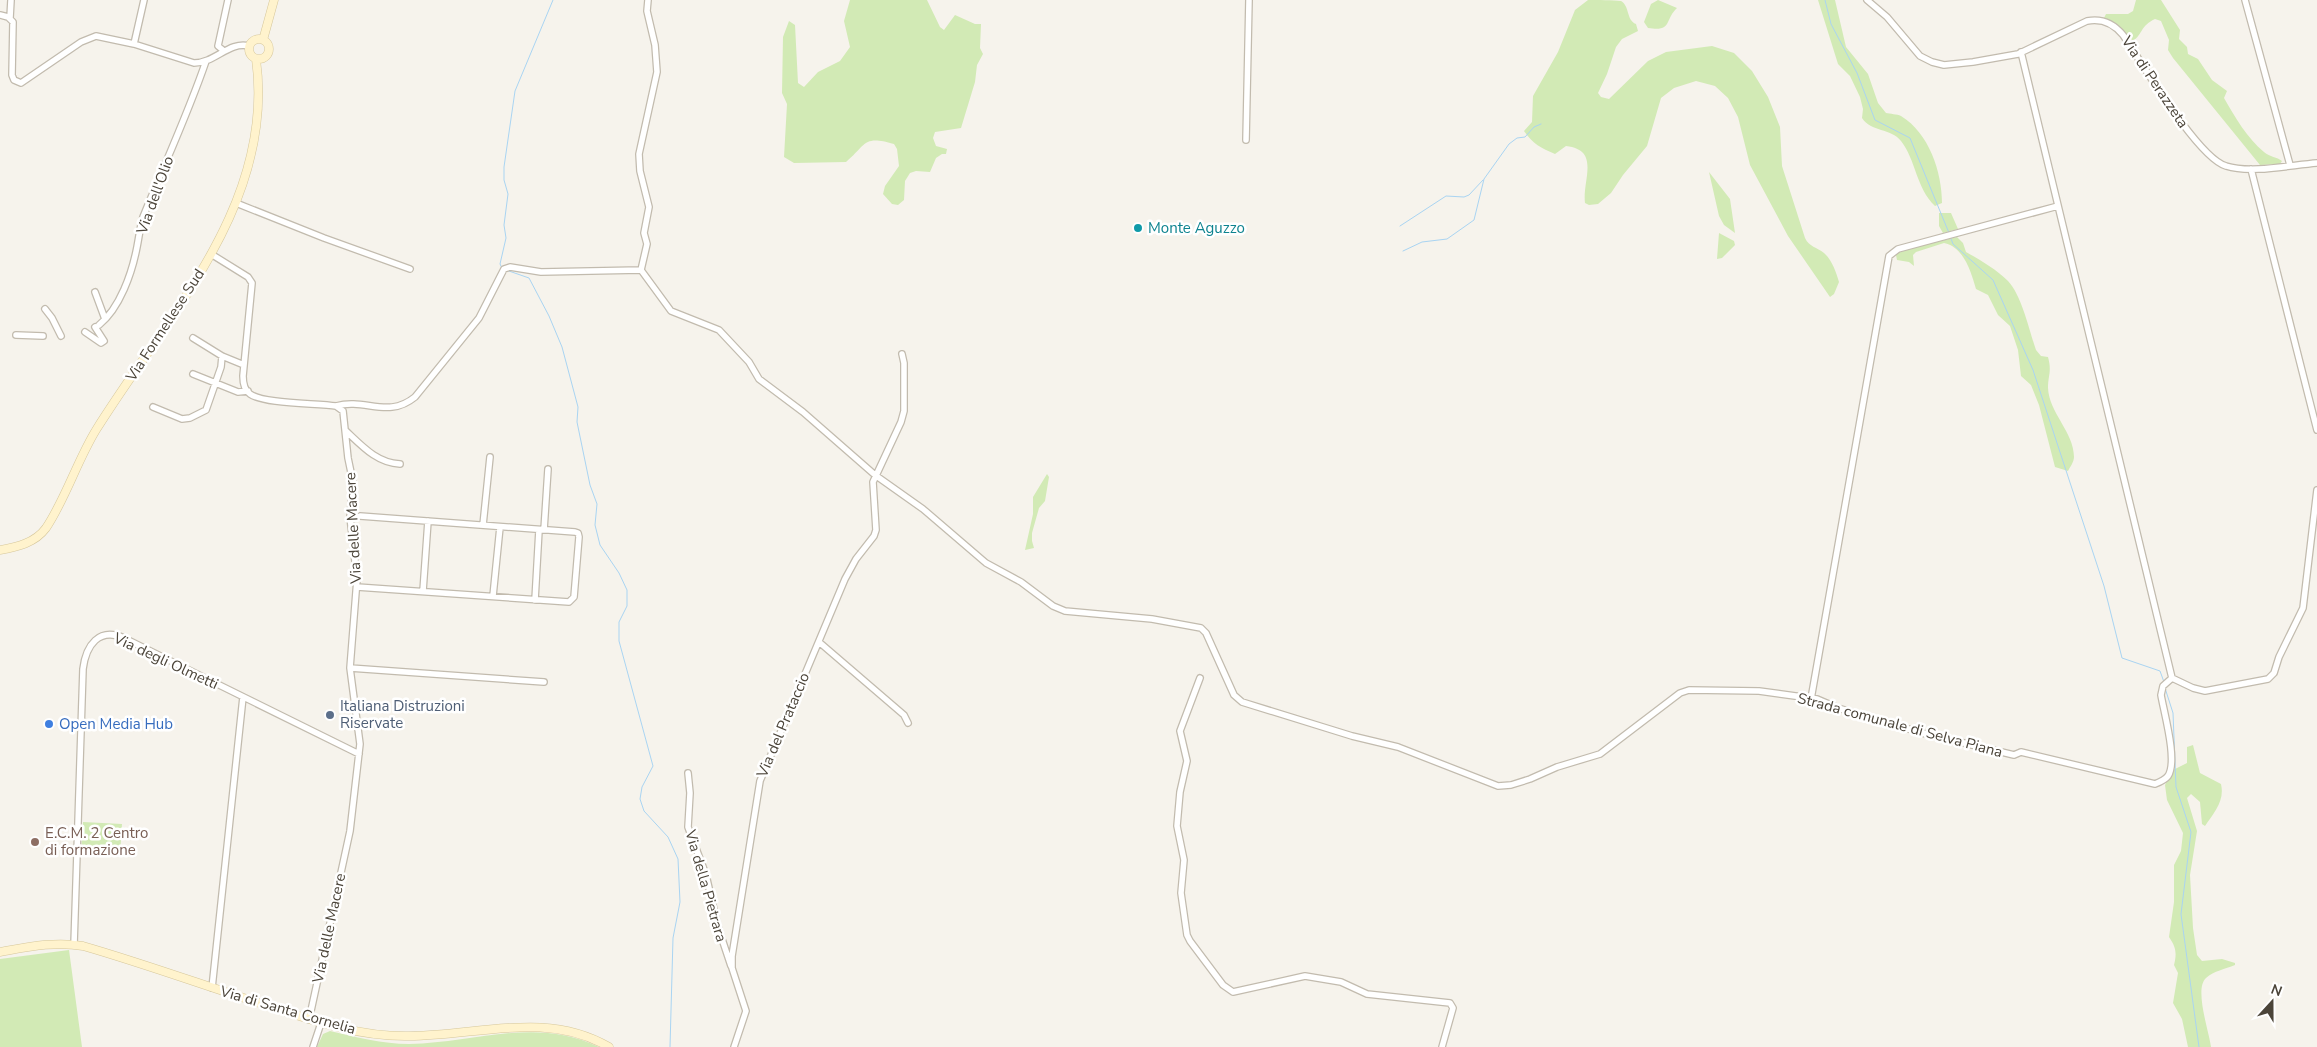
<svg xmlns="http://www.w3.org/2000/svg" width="2317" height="1047" font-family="'Nunito Sans',sans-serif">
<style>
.green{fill:#d2eab5}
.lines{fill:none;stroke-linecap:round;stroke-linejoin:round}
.stream{stroke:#a9d4f2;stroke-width:1}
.street-casing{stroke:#c2bbae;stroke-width:8}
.secondary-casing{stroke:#d6c79b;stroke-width:9}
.street{stroke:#fff;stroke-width:5.5}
.secondary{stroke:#fff3cd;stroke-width:8}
.culture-dot{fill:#0f9aa8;stroke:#fff;stroke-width:2}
.service-dot{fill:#5c6f8a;stroke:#fff;stroke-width:2}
.shop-dot{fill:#3f7fe0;stroke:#fff;stroke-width:2}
.education-dot{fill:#8d6e63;stroke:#fff;stroke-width:2}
.labels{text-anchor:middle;stroke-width:5;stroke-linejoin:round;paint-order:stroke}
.street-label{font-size:15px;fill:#4b4439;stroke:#fff}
.culture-label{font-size:15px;fill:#0d838f;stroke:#fff;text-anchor:start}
.service-label{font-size:15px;fill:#4e5e75;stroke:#fff;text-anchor:start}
.shop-label{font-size:15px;fill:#366cbe;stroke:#fff;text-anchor:start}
.education-label{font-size:15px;fill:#785e54;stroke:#fff;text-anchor:start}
</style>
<rect width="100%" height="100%" fill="#f6f3ec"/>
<path class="green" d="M850,0h77l13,27 4,3 11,-15 20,9h6l-1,24 3,6 -6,11 -2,17 -14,46 -26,4 -2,6 3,8 11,3 -1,5h-4l-6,4 -6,14 -14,-1 -6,2 -5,8 -1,19 -6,5 -6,-1 -9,-10 2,-8 14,-20 -2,-17 -3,-5c-31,-9 -27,0 -48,18l-52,1 -10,-6 3,-53 -5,-11 1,-56 6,-16 6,4 3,58 6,4 14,-15 22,-11 10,-14 -6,-26z
M1588,0c9,0 26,0 33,1 9,5 5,19 15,23l2,7 -16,8 -6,8 -9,27 -9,19 3,4 8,2 39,-38 18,-9 46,-6 22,7 18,18 16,26 12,30 2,39 23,72c4,9 12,9 19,15 8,7 12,19 15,29l-5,12 -4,3 -42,-61 -38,-71 -12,-48 -10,-19 -13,-12 -19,-5 -22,7 -13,10 -14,48 -24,29 -12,18 -13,11 -9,1 -4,-2c-3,-23 16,-53 -19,-57l-11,8c-14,-6 -22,-10 -31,-23l8,-9 1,-26 25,-44 17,-42z
M1658,0l19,8c-13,12 -4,24 -29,20l-4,-6 7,-18z
M1818,0h17l11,47 22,27 10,29 8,10c4,1 11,1 15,3 28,17 41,56 41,87l-7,3c-19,-18 -19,-46 -34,-65 -10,-13 -30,-9 -39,-23l1,-9 -3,-12 -10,-21 -12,-12z
M2136,0h25l19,30 -1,9 8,8 1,7 10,5 14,21 15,11 -3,7c11,19 23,40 40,54 6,5 13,5 18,9l-2,3 -20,1 -87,-107 -5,-8 1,-10 -8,-19 -6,-2c-15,7 -12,15 -22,22l-13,-14 -16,-9 2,-4h22l5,-3z
M1709,172l21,27 5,34 -11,-8 -5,-9z
M1939,213h12l7,16 -15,4 -4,-7z
M1719,233l15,8 1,4 -13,13 -5,1z
M1957,237l6,6 3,9c14,8 30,17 42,29 14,15 21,49 28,69l5,6 7,1c4,15 0,18 0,31 1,25 26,44 26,69 0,5 -4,10 -6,14l-13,-4 -16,-62 -8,-20 -10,-9 -3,-26 -8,-24 -12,-11 -10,-20 -12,-6c-5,-17 -12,-42 -32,-46l-28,9 -3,3 1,11 -5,-4 -12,-2 -1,-5 3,-4z
M1047,474l2,3 -4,24 -6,7 -7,25v8l2,7 -9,2 8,-36v-17z
M2193,745l7,28 21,11c4,17 -7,29 -16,42l-3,-2 -2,-22 -9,-8 -4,4 10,33 -7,44 3,53 4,27 5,6 20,-2 13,4v2c-10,4 -21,6 -29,13 -12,11 3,53 5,69h-23l-6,-28 -9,-16 5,-30 -4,-8c3,-12 2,-18 -5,-28l5,-35v-37l7,-14 2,-18 -16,-33 -2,-15 8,-15 14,-7v-16z
M83,822l39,2 -2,31 -39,-2z
M69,950l13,97h-82v-88z
M330,1031c25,6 53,13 79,13 68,-1 126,-28 190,3h-282l6,-13z"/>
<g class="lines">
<path class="stream" d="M1825,0l6,24 26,49 18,47 35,18 39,95
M1400,226l46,-30 18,1 5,-2 14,-15
M1950,236l3,8 40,36 40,90 71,216 18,72 38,13 4,11
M1403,251l19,-9 25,-3 27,-19 10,-41 25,-35 8,-6 8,-1 9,-10 7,-3
M502,268l-2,-4 6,-26 -2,-13 4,-31 -4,-14v-13l11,-76 38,-91
M506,270l23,8 20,38 13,31 16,60 -1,15 13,63 7,19 -2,21 5,20 19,28 8,17v16l-8,16v19l34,125 -11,21 -2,12 4,12 24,26 10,22 2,43 -7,36 -3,109
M2165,688l8,25 3,74 15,45 -10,82 18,133"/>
<g class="street-casing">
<path id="street" d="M1867,0l20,17 33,39 12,6 12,3 29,-3 45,-8 69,-33c15,-3 27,3 36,14 19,28 75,123 103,131 25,8 65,-1 91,-3
M2245,0l45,165
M0,15l8,2 5,5 -1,53 2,5 7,3 60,-41 15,-6 38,8 60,19c21,0 35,-22 55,-17
M10,18l1,-18
M134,44l10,-44
M224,51l-6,-5 10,-46
M2021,52l151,626
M1246,140l3,-140
M2251,169l66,261
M236,203l88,35 86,31
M211,254l37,23 4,6 -9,93c0,7 1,14 7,18 14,10 67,9 86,12l7,5 5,47 5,24 -3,35 7,62 -7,89 10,76 -10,87 -41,189
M641,270l30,41 48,19 30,32 10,17 44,33 72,63 48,34 63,54 35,19 32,24 12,5 87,8 49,9 5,5 28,62 8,7 110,34 46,11 100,39 13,-1 19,-6 27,-12 43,-13 80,-61 9,-3 70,1 58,8 21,9 84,25 92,22 7,-3 134,32c5,-2 10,-4 13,-8 10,-15 -4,-63 -7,-81l2,-9 9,-8 21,10 12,3 63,-12 6,-6 5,-16 24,-49 14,-118
M641,270l6,-26 -3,-11 5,-26 -9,-36 -1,-17 18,-82 -2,-27 -8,-34 1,-11
M95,292l10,27
M45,309l7,9 9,18
M99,325c21,-17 33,-52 38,-78 2,-10 3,-20 6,-30 21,-52 45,-103 63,-156
M85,332l16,11 3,-2 -9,-14
M16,335l27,1
M193,338l29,18 22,9
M193,374l45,18 10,-1
M336,406c30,-8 52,13 79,-9l64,-79 25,-49 6,-2 31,5 100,-2
M153,407l29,12 8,-1 16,-8 15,-43 1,-11
M346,431c16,15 31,32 54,33
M483,525l7,-68
M544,530l4,-61
M357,587l212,15 5,-5 5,-60 -1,-4 -3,-1 -215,-16
M423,591l5,-70
M493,596l7,-69
M535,600l4,-70
M819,642l85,73 4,8
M350,668l194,14
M1200,678l-20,53 7,30 -7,31 -3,34 7,34 -3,33 6,42 3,6 33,44 10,7 72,-16 36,6 26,12 83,9 3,5 -11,39
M1811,699l78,-443 9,-7 160,-43
M688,773l2,20 -2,34 18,48 12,52 13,39
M74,945l9,-276c3,-24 16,-42 41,-31l235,116
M212,988l31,-291
M313,1047l8,-24
M734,1047l12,-36 -14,-43v-12l28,-175 85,-202 11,-20 18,-23 2,-6 -3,-48 28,-60 3,-11v-48l-2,-9"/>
</g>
<g class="secondary-casing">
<path id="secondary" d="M249 49a10 10 0 1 1 20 0a10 10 0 1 1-20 0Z
M263,40l11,-40
M0,550c17,-3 35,-7 46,-22 20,-30 31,-67 50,-98 71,-114 180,-227 160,-371
M0,952c28,-5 55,-11 83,-6 59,17 117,38 176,57 49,16 98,34 150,33 68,0 137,-26 200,11"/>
</g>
<use href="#street" class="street"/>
<use href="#secondary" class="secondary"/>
</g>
<circle class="culture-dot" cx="1138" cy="228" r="5"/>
<circle class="service-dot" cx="330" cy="715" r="5"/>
<circle class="shop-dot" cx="49" cy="724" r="5"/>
<circle class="education-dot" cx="35" cy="842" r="5"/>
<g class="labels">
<g class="street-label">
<text transform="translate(2155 82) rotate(56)" y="5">Via di Perazzeta</text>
<text transform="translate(155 195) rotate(-70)" y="5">Via dell'Olio</text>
<text transform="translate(165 325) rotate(-57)" y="5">Via Formellese Sud</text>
<text transform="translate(353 528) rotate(-93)" y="5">Via delle Macere</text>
<text transform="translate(166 661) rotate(25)" y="5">Via degli Olmetti</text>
<text transform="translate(783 725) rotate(-67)" y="5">Via del Prataccio</text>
<text transform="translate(1900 725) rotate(15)" y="5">Strada comunale di Selva Piana</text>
<text transform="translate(706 886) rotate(74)" y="5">Via della Pietrara</text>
<text transform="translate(329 928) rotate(-78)" y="5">Via delle Macere</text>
<text transform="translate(288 1010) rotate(16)" y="5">Via di Santa Cornelia</text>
</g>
<g class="culture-label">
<text x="1148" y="233">Monte Aguzzo</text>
</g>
<g class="service-label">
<text x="340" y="711">Italiana Distruzioni<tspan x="340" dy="17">Riservate</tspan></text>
</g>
<g class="shop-label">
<text x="59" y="729">Open Media Hub</text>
</g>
<g class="education-label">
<text x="45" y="838">E.C.M. 2 Centro<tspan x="45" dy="17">di formazione</tspan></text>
</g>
</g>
<g transform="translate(2272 1002) rotate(21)" stroke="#ffffff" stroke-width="4" paint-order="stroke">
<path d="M0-4L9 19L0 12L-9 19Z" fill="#4b4439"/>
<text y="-8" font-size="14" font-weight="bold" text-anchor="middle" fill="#4b4439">N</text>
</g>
</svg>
